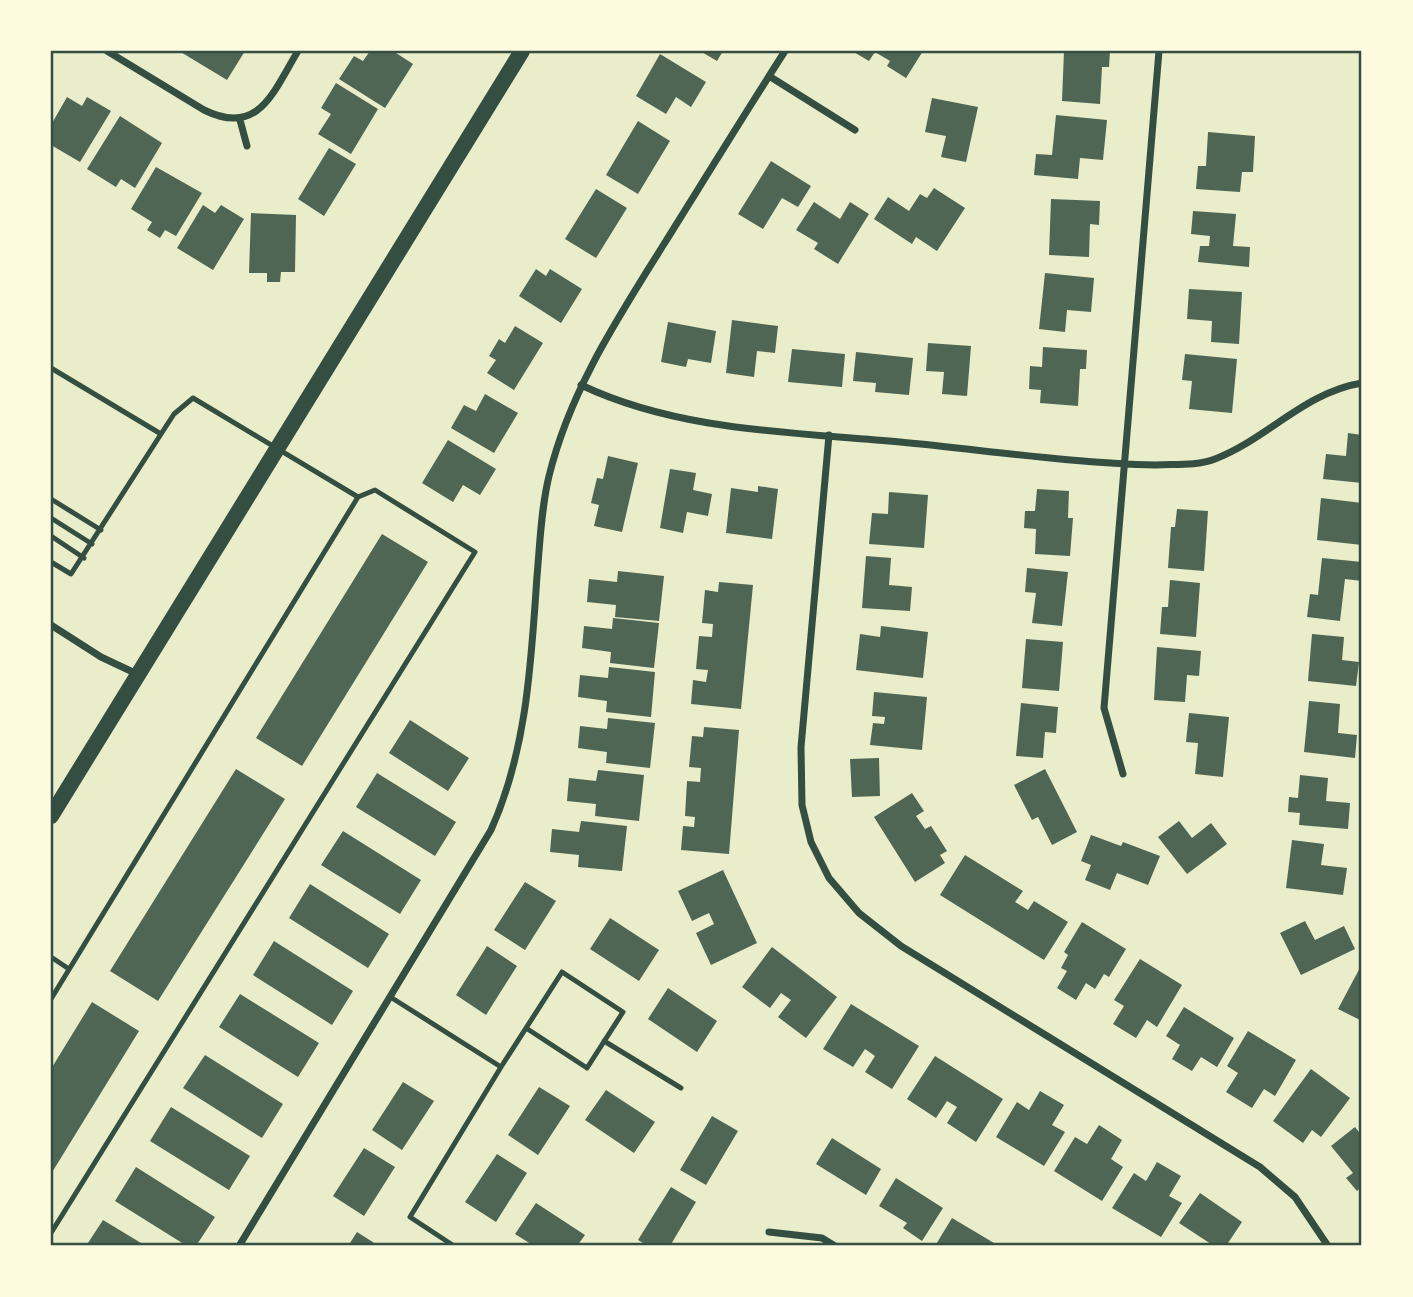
<svg xmlns="http://www.w3.org/2000/svg" width="1413" height="1297" font-family="'Asap Condensed',sans-serif">
<style>
.building{fill:#4f6655}
.lines{fill:none;stroke-linecap:round;stroke-linejoin:round}
.service{stroke:#344e41;stroke-width:5}
.minor{stroke:#344e41;stroke-width:7}
.primary{stroke:#344e41;stroke-width:16}
.neatline{fill:none;stroke:#344e41;stroke-width:2.5}
</style>
<rect width="100%" height="100%" fill="#e9edc9"/>
<path class="building" d="M179,51h66l-18,29z
M370,51h23l20,13 -28,44 -46,-29 15,-23 9,5z
M700,51h23l-6,10z
M852,51h71l-17,27 -19,-12 3,-5 -15,-9 -6,9z
M1064,51h46l-1,16h-7l-2,37 -38,-3z
M660,54l46,28 -15,25 -15,-10 -10,17 -30,-18z
M336,83l42,26 -27,45 -33,-20 13,-20 -10,-6z
M67,97l15,9 5,-9 24,14 -31,51 -29,-17v-20z
M932,98l46,9 -12,55 -25,-5 5,-21 -21,-4z
M1056,115l51,5 -4,40 -23,-2 -2,21 -44,-4 2,-21 16,1z
M120,116l42,27 -27,45 -14,-9 -5,8 -29,-18z
M638,121l32,20 -32,53 -32,-19z
M1208,132l47,4 -2,36h-11l-2,20 -44,-3 2,-23h8z
M329,148l27,16 -32,52 -26,-17z
M771,161l40,25 -13,21 -16,-9 -19,31 -25,-15z
M156,167l46,26 -26,43 -11,-6 -5,8 -13,-8 5,-8 -21,-13z
M934,188l31,20 -28,43 -21,-14 -4,7 -38,-25 14,-22 21,14 11,-17 7,4z
M596,189l31,19 -31,50 -31,-19z
M1051,199l49,2 -1,24 -9,-1 -1,33 -40,-2z
M814,202l26,17 10,-17 19,12 -31,50 -24,-15 4,-6 -22,-13z
M203,205l12,8 6,-8 23,14 -31,51 -36,-22z
M1193,211l43,3 -3,32 17,1 -1,20 -51,-5 2,-16h9l1,-10 -19,-2z
M251,213l45,2 -1,57h-14l-1,10h-13v-9h-18z
M536,269l10,7 4,-7 32,20 -21,34 -42,-27z
M1045,273l49,5 -3,34 -24,-2 -2,22 -26,-3z
M1189,289l53,3 -3,52 -28,-2 1,-21 -25,-2z
M732,320l46,6 -3,27 -18,-2 -3,26 -28,-4z
M668,322l48,9 -5,32 -23,-4 -2,8 -25,-5z
M515,326l28,17 -29,47 -27,-17 9,-13 -7,-4 10,-17 6,4z
M928,343l43,3 -4,50 -25,-2 2,-22 -18,-1z
M1043,347l44,3 -1,19h-6l-2,37 -38,-3 1,-13 -12,-1 1,-23 12,1z
M792,349l53,5 -3,33 -54,-5z
M856,352l57,6 -4,37 -34,-3 1,-9 -23,-2z
M1185,354l52,5 -5,54 -43,-4 3,-28 -10,-1z
M485,394l33,19 -24,40 -43,-25 13,-23 12,6z
M1348,433l14,2v48l-39,-4 3,-25 20,2z
M448,440l48,29 -16,26 -17,-10 -10,17 -31,-19z
M608,456l30,7 -16,69 -28,-6 5,-21 -8,-2 6,-25 6,1z
M670,469l26,4 -3,17 19,4 -4,22 -21,-4 -4,21 -23,-5z
M758,486l20,3 -6,50 -46,-6 5,-45 27,4z
M1037,489l32,2 -1,27h5l-3,38 -35,-2 1,-25 -12,-1 1,-17h10z
M889,492l39,3 -4,53 -55,-4 3,-31 16,1z
M1321,498l41,5v42l-45,-5z
M1177,509l31,2 -4,60 -36,-3 3,-41h4z
M382,534l46,28 -126,204 -46,-28z
M866,556l25,2 -2,27 23,2 -2,24 -48,-3z
M1322,558l40,4v19l-17,-2 -5,42 -33,-4 3,-23 8,1z
M1027,568l41,4 -6,54 -30,-3 4,-30 -11,-1z
M618,571l46,5 -5,45 -44,-4 1,-12 -29,-3 2,-23 28,3z
M1170,580l30,3 -4,54 -36,-3 2,-27h6z
M719,582l34,3 -12,124 -50,-5 2,-24 13,2 2,-12 -12,-1 3,-33 13,1 1,-13 -11,-1 3,-33 13,2z
M613,618l46,5 -5,45 -44,-5 1,-11 -29,-4 2,-22 28,3z
M881,626l47,6 -5,46 -67,-8 4,-36 20,3z
M1312,634l32,3 -2,23 17,2 -3,24 -48,-5z
M1026,639l37,3 -4,49 -37,-3z
M1157,647l44,4 -2,25 -12,-1 -2,27 -31,-2z
M609,667l46,5 -4,45 -45,-5 1,-11 -29,-4 2,-22 28,3z
M874,692l53,5 -5,53 -52,-5 3,-22 11,1 1,-7 -13,-1z
M1309,701l31,3 -2,29 19,2 -2,23 -51,-6z
M1021,703l37,4 -2,26 -11,-1 -2,26 -27,-2z
M1189,713l40,4 -6,60 -28,-3 3,-31 -12,-1z
M608,718l47,5 -5,45 -44,-5 1,-11 -29,-4 2,-22 27,3z
M410,720l59,38 -21,33 -59,-38z
M704,727l35,3 -10,124 -48,-4 2,-24 11,1 1,-10 -10,-1 2,-35 13,1 1,-14 -12,-1 3,-31 11,1z
M879,758l1,38 -28,1 -2,-38z
M236,769l49,30 -127,202 -48,-30z
M1045,769l32,63 -25,13 -14,-28 -6,3 -18,-35z
M598,770l46,5 -5,46 -44,-5 1,-12 -29,-3 2,-23 27,3z
M377,773l79,49 -21,34 -79,-49z
M1300,775l28,3 -2,23 24,2 -2,26 -49,-4 1,-12 -12,-1 1,-15 9,1z
M912,793l12,18 -8,5 9,13 6,-3 16,25 -7,4 5,8 -30,19 -41,-65z
M581,821l46,5 -5,45 -44,-4 1,-12 -29,-3 2,-23 27,3z
M1179,821l13,17 19,-15 16,21 -40,30 -29,-37z
M343,831l78,49 -21,34 -79,-49z
M1091,835l30,11 2,-4 37,14 -12,29 -31,-12 -7,17 -25,-10 6,-15 -10,-4z
M1292,840l32,4 -3,21 26,3 -4,27 -57,-7z
M965,855l58,36 -8,11 13,8 6,-9 34,21 -24,38 -104,-65z
M723,870l34,73 -46,22 -15,-32 18,-9 -5,-11 -17,8 -14,-30z
M525,882l31,19 -31,49 -31,-20z
M310,884l79,50 -21,34 -79,-50z
M610,918l49,32 -20,31 -49,-32z
M1305,921l10,19 29,-14 11,23 -54,26 -21,-42z
M1082,922l44,27 -17,28 -5,-3 -9,15 -9,-6 -10,17 -19,-12 10,-17 -6,-3 7,-13 -4,-3z
M274,941l79,50 -21,34 -79,-50z
M487,946l30,20 -31,49 -30,-20z
M772,947l65,50 -31,41 -28,-21 13,-17 -10,-7 -11,15 -28,-21z
M1140,959l42,26 -25,42 -10,-7 -11,18 -23,-14 11,-18 -10,-6z
M1362,964v57l-24,-12z
M668,988l49,33 -20,31 -49,-33z
M240,994l79,49 -21,34 -79,-50z
M92,1002l47,29 -88,143v-105z
M851,1004l68,42 -27,43 -27,-17 10,-16 -10,-7 -12,18 -30,-18z
M1184,1007l50,31 -17,29 -16,-10 -9,14 -20,-12 8,-14 -14,-9z
M1248,1031l48,29 -21,36 -11,-7 -12,19 -26,-16 12,-19 -11,-7z
M205,1055l78,49 -21,34 -79,-50z
M935,1056l68,43 -27,43 -29,-19 10,-16 -10,-6 -11,17 -29,-19z
M1311,1069l39,29 -29,39 -9,-7 -9,13 -30,-22z
M403,1082l31,19 -32,49 -30,-20z
M539,1087l31,19 -32,49 -30,-20z
M606,1090l49,32 -21,31 -49,-33z
M1040,1091l24,14 -12,20 13,7 -21,34 -48,-29 21,-35 12,8z
M171,1107l79,49 -21,34 -79,-49z
M712,1116l26,15 -32,54 -26,-15z
M1099,1125l23,15 -11,19 12,8 -21,34 -48,-30 21,-34 12,7z
M1355,1127l7,9v50l-5,5 -11,-13 7,-5 -22,-27z
M832,1138l49,31 -15,26 -50,-31z
M364,1148l31,19 -31,49 -31,-20z
M497,1154l30,19 -31,49 -31,-20z
M1157,1162l24,14 -12,20 13,7 -21,34 -49,-29 22,-35 12,8z
M136,1167l79,50 -19,29h-9l-72,-45z
M896,1178l47,30 -21,33 -19,-13 4,-5 -28,-17z
M671,1187l25,15 -26,44h-22l-10,-6z
M1200,1193l42,29 -16,24h-12l-35,-23z
M536,1203l49,32 -8,11h-43l-19,-12z
M952,1218l42,25 -2,3h-57z
M103,1220l43,26h-60z
M357,1232l22,14h-31z"/>
<g class="lines">
<path class="service" d="M51,368l110,66
M51,499l50,31
M51,518l41,26
M51,536l33,22
M51,562l20,12 90,-140 13,-20 19,-16 165,99 17,-7 100,62 -424,681
M51,957l18,12
M392,998l109,69 -91,150 44,29
M51,999l307,-502
M604,1041l77,47
M501,1067l61,-95 61,40 -36,56 -61,-40"/>
<path class="minor" d="M107,51l97,59c55,27 69,-18 94,-59
M769,76l86,54
M240,120l7,26
M581,385c99,47 213,47 319,57 85,8 171,21 256,23 19,-1 41,1 59,-6 52,-20 90,-67 147,-76
M829,435l-28,312 1,58 9,37 18,36 30,35 42,33 359,221 35,30 33,49
M51,625l50,32 36,17
M1123,774l-19,-66 55,-657
M769,1232l53,6 13,8
M239,1246l252,-416c36,-80 40,-167 46,-254 3,-33 4,-67 12,-100 21,-86 69,-158 115,-232 40,-64 80,-129 121,-193"/>
<path class="primary" d="M51,816l471,-765"/>
</g>
<rect width="1413" height="1297" fill="none" stroke="#fefae0" stroke-width="105"/>
<rect x="52" y="52" width="1308" height="1192" class="neatline"/>
</svg>
